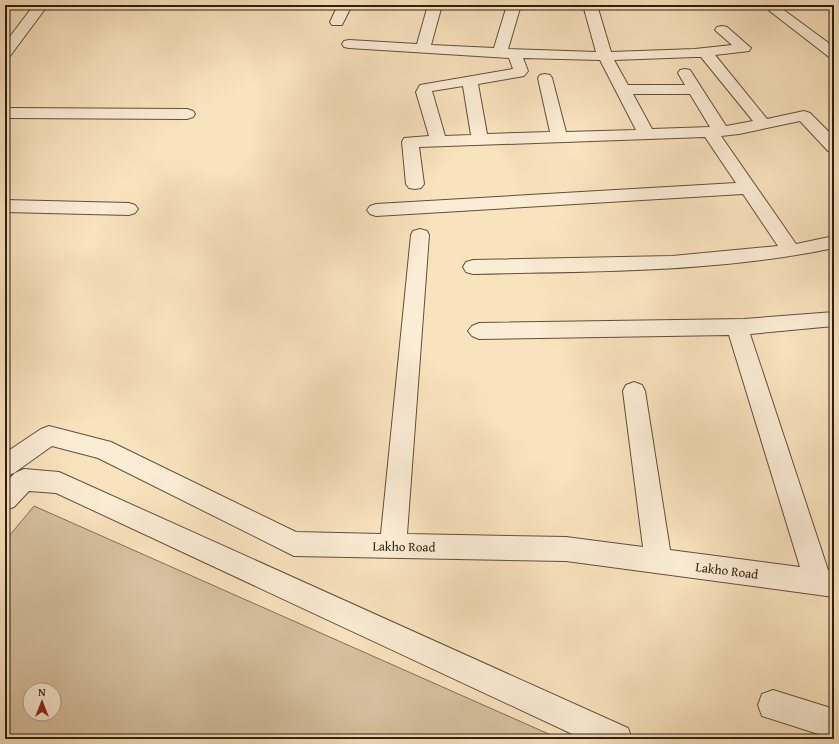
<svg xmlns="http://www.w3.org/2000/svg" width="839" height="744" font-family="'Gentium Book Plus',serif">
<style>
.green{fill:#d7c1a0;stroke:#837056;fill-rule:evenodd}
.lines{fill:none;stroke-linecap:round;stroke-linejoin:round}
.minor-casing{stroke:#625038;stroke-width:2}
.minor{fill:#fbecd5;fill-rule:evenodd}
.labels{text-anchor:middle;stroke-width:3;stroke-linejoin:round;paint-order:stroke}
.street-label{font-size:13px;fill:#2f1f0c;stroke:#fbecd5}
</style>
<rect width="100%" height="100%" fill="#f9e2be"/>
<filter id="stains"><feTurbulence type="fractalNoise" baseFrequency=".005" numOctaves="4"/><feColorMatrix values="0 0 0 0 .2 0 0 0 0 .09 0 0 0 0 .02 0 0 0 .5 -.17"/></filter>
<radialGradient id="worn" r=".72"><stop offset=".6" stop-color="#630" stop-opacity="0"/><stop offset="1" stop-color="#630" stop-opacity=".3"/></radialGradient>
<path class="green" d="M34,506l526,233h-555v-198zM30,690h24v24h-24z"/>
<g class="lines">
<g class="minor-casing">
<path id="minor" d="M34,5h14l-38,51 -5,1v-14z
M338,5h14l-10,20h-10l-2,-3z
M428,5h14l-11,40 63,3 13,-43h14l-13,44 88,3 -13,-47h14l14,47 84,-3 37,-4 -17,-15 2,-3 5,-1 5,1 24,21 -2,3 -34,4 52,64 37,-8 6,2 24,24v15l-6,-1 -28,-30 -61,13 -18,2 75,108 38,-8v12c-119,25 -240,23 -361,26l-7,-2 -3,-5 3,-5 7,-2 199,-4 106,-10 -35,-52 -367,22 -6,-2 -3,-4 3,-4 6,-2 360,-21 -31,-46 -286,10 5,37 -3,4 -6,1 -6,-1 -3,-4 -4,-42 2,-4 25,-2 -13,-44 4,-7 93,-16 -4,-11 -160,-10 -5,-1 -2,-3 2,-3 5,-1 68,4zM695,57h6l52,64 -27,5 -36,-56 -5,-1 -5,1 -2,3 7,12h-57l-14,-25zM523,58l77,2 36,70 -70,2 -14,-54 -2,-3 -5,-1 -5,1 -2,3 12,54 -63,2 -9,-50 46,-8 4,-5zM463,86l8,49 -26,1 -13,-45zM633,94h57l20,33 -58,2z
M762,5h15l57,42v11l-5,-1z
M5,108l182,1 6,2 2,3 -2,3 -6,2 -182,-1z
M5,200l124,3 6,2 3,4 -3,4 -6,2 -124,-3z
M420,229l7,2 2,4 -22,299 159,3 77,10 -20,-156 3,-6 8,-3 8,3 3,6 25,159 130,17 -71,-232 -250,4 -7,-3 -4,-5 4,-5 7,-3 265,-4 90,-7v14l-84,8 78,236 6,1v26l-268,-36 -272,-5 -196,-98 -46,-12 -38,27 -9,3v-23l36,-24 8,-3 62,16 185,90 85,2 30,-299 2,-4z
M24,469l35,3 9,4 560,252 4,11h-49l-527,-246 -27,-2 -15,16 -9,3v-27l10,-10z
M773,690l61,19v30l-72,-23 -4,-11 4,-11z"/>
</g>
<use href="#minor" class="minor"/>
</g>
<g class="labels">
<g class="street-label">
<text transform="translate(404 546) rotate(1)" y="5">Lakho Road</text>
<text transform="translate(727 570) rotate(7)" y="5">Lakho Road</text>
</g>
</g>
<rect width="839" height="744" fill="none" stroke="#f9e2be" stroke-width="20"/>
<rect x="6" y="6" width="827" height="732" fill="none" stroke="#2f1f0c" stroke-width="2"/>
<rect x="10" y="10" width="819" height="724" fill="none" stroke="#2f1f0c"/>
<g transform="translate(42 702)"><circle r="19" fill="#fbecd5" stroke="#a99a85"/>
<path d="M0-3L7 15L0 10L-7 15Z" fill="#8f2418"/>
<text y="-6" font-size="11" font-weight="bold" text-anchor="middle" fill="#2f1f0c">N</text>
</g>
<rect width="100%" height="100%" filter="url(#stains)"/>
<rect width="100%" height="100%" fill="url(#worn)"/>
</svg>
